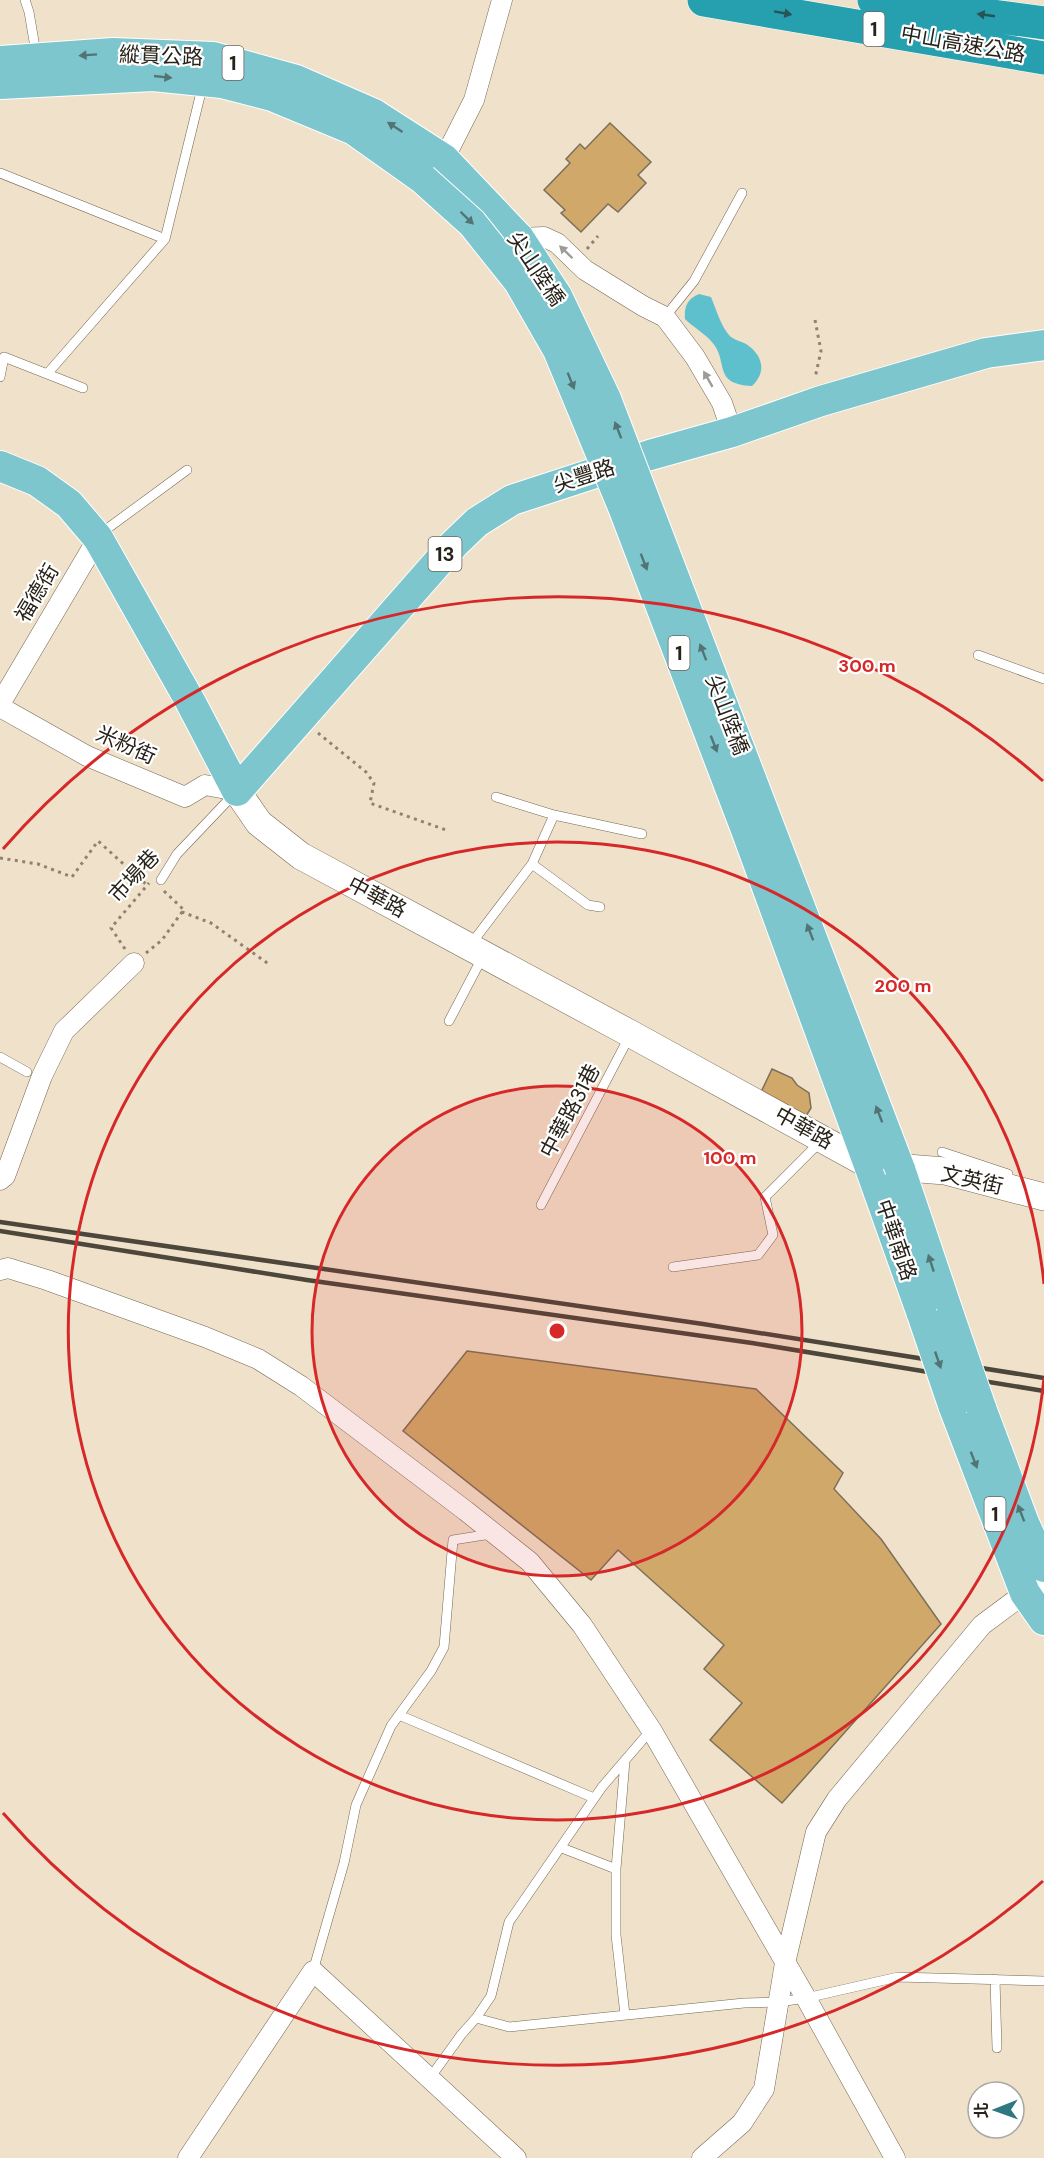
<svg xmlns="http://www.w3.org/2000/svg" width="1044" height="2158" font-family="'DM Sans','Noto Sans TC',sans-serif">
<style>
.water{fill:#5fc0cd}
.building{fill:#d0a96a;stroke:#7c6f5a;stroke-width:1.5}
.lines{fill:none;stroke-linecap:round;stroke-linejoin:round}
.lane-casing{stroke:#756753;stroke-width:10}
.street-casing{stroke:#756753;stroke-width:21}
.secondary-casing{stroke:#756753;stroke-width:28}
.primary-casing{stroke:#fff;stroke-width:32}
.highway-casing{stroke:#fff;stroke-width:34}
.path{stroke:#8e8373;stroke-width:3;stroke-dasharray:3 4.5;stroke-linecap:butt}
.lane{stroke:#fff;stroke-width:9}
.street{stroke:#fff;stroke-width:20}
.secondary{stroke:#fff;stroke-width:27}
.primary{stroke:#7dc6ce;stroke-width:30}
.highway{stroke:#26a0ae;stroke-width:33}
.rail{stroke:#4d463b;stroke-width:4.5}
.primary-bridge-casing{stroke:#fff;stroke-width:32;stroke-linecap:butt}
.primary-bridge{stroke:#7dc6ce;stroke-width:30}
.oneway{fill:#275555}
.oneway2{fill:#527474}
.oneway3{fill:#9e9c98}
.ring{fill:none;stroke:#d62828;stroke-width:3}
.labels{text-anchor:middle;stroke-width:4.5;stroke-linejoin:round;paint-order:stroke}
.shield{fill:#fff;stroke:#68655f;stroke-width:1.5}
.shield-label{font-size:20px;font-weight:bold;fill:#28231a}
.street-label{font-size:21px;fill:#28231a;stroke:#fff}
.centre{fill:#d62828;stroke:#fff;stroke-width:3}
.ring-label{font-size:18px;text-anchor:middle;font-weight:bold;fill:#d62828;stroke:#fff;stroke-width:4.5;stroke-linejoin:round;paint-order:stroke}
</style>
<rect width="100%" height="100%" fill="#f0e1ca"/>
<path class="water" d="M699,294l12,3c5,12 10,29 18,38 4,5 12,6 17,9 17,11 21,28 6,42 -41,-2 -22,-25 -41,-45 -7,-8 -18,-14 -26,-22 -1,-12 2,-20 14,-25z"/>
<path class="building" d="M610,123l41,39 -13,13 8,8 -28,29 -10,-8 -27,28 -20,-19 4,-3 -21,-20 26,-27 -4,-4 14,-15 5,5z
M772,1069l20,9 5,7 12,8 2,15 -5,8 -45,-24z
M467,1351l289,38 87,84 -9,16 47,50 60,85 -159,179 -72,-63 32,-37 -38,-34 20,-24 -106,-95 -27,30 -188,-149z"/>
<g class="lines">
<g class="lane-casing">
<path id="lane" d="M25,0l4,12 7,41
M0,173l165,66 -118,135
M165,239l38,-155
M665,317l29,-36 48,-88
M0,377l4,-20 79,31
M100,534l87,-64
M978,655l66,24
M496,797l58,18
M532,864l56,41 12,2
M161,880l16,-26 58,-61
M471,944l61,-80 22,-49 88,19
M449,1021l33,-63
M0,1057l27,15
M942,1152l66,22
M541,1205l88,-168
M673,1267l85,-12 15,-20 -8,-38 55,-55
M399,1715l195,83
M562,1848l54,21
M313,1971l31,-108 12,-58 35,-79 40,-55 13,-24 9,-107 38,-6
M995,1979l2,69
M625,2015l-9,-80v-66l9,-108
M476,2018l15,-22 18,-74 93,-135 49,-57
M430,2078l31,-43 15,-17 33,9 235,-24 35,-1 27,-4 92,-21 146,4"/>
</g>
<g class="street-casing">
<path id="street" d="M436,166l8,-7 30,-59 28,-100
M519,238l25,-1 13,6 28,27 58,36 22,11 30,40 27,46 10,29
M0,704l98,-166
M0,707l87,49 98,41 20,-12 32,6
M0,1180l5,-4 37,-100 22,-45 70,-68
M0,1270l8,-2 39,12 158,57 53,22 43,27 165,125 64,51 52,63 70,106 154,267 89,160
M188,2158l125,-187 203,187
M702,2158l40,-35 22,-34 21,-126 31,-131 21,-33 145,-174 43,-32 19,-9"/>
</g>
<g class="secondary-casing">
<path id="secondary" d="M237,791l22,32 42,33 330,178 238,131 76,6 99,26"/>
</g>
<g class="primary-casing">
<path id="primary" d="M0,61l113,-8 100,4 83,23 78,34 70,45 75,79
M0,84l153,-8 69,7 50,13 82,34 69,49
M0,466l37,15 32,23 29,34 92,163 47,90 217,-247 23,-22 35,-22 138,-45 82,-23 89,-31 165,-48 58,-8
M869,1165l53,149
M900,1169l50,149
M953,1405l72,188 19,27
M981,1408l43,115 20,44"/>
</g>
<g class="highway-casing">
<path id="highway" d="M704,0l340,58
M874,0l170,23"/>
</g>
<path class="path" d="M587,249l11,-13
M815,320l6,31 -6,27
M318,733l48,39 8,11 -4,20 76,27
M0,858l38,6 34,13 26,-36 49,44
M164,891l20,19 -2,2 29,11 59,42
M125,949l-14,-21 38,-45
M146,953l16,-13 20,-28"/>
<use href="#lane" class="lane"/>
<use href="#street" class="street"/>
<use href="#secondary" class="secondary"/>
<use href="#primary" class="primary"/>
<use href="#highway" class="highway"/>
<path class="rail" d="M0,1222l703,102 341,54
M0,1231l307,49 445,63 292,48"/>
<g class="primary-bridge-casing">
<path id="primary-bridge" d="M423,179l49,44 47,59 39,68 65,157 122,320 124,338
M519,238l38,58 49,103 294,770
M922,1314l31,91
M950,1318l31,90"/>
</g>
<use href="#primary-bridge" class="primary-bridge"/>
</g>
<defs><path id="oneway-solid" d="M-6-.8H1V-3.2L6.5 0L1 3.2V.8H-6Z" transform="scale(1.5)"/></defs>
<g class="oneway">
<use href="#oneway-solid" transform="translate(783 13) rotate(10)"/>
<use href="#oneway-solid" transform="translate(986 15) rotate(-172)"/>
</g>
<g class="oneway2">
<use href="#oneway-solid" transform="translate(88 55) rotate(176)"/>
<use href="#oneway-solid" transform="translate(163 77) rotate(6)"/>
<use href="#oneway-solid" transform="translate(395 127) rotate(-147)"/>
<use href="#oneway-solid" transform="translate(467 218) rotate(44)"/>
<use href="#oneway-solid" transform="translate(571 381) rotate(68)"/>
<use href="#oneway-solid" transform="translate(618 430) rotate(-111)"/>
<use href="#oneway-solid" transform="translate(644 562) rotate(69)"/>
<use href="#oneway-solid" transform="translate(703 652) rotate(-111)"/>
<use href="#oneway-solid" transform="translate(714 744) rotate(69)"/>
<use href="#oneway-solid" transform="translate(810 932) rotate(-111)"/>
<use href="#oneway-solid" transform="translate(879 1114) rotate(-111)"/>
<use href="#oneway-solid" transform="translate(931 1263) rotate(-108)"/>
<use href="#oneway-solid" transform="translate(938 1360) rotate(71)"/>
<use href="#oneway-solid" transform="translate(974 1460) rotate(69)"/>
<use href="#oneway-solid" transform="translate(1021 1513) rotate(-111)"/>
</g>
<g class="oneway3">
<use href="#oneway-solid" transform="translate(566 252) rotate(-136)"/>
<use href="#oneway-solid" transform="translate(708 379) rotate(-120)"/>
</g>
<circle cx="557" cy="1331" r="245" fill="#d62828" fill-opacity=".12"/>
<g class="ring">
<circle cx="557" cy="1331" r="245"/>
<path d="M1044 1378A489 489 0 1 1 1044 1284"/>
<path d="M1043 1881A734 734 0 0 1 3 1813M3 849A734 734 0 0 1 1043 781"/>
</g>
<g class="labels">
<g class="shield">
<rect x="863.5" y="12" width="21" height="34" rx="4.5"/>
<rect x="222.5" y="46" width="21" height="34" rx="4.5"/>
<rect x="428.5" y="537" width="33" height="34" rx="4.5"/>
<rect x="668.5" y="636" width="21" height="34" rx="4.5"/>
<rect x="984.5" y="1497" width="21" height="34" rx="4.5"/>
</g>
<g class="shield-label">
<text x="874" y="36">1</text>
<text x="233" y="70">1</text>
<text x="445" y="561">13</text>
<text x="679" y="660">1</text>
<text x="995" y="1521">1</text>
</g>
<g class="street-label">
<text transform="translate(963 44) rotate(10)" y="7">中山高速公路</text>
<text transform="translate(161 56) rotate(2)" y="7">縱貫公路</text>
<text transform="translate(536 269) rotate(56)" y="7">尖山陸橋</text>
<text transform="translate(584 476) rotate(-18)" y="7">尖豐路</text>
<text transform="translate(37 593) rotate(-59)" y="7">福德街</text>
<text transform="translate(727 715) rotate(69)" y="7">尖山陸橋</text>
<text transform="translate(126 745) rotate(24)" y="7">米粉街</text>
<text transform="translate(134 876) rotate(-47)" y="7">市場巷</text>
<text transform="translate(377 897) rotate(28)" y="7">中華路</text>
<text transform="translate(570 1111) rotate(-62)" y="7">中華路31巷</text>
<text transform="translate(804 1128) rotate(29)" y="7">中華路</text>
<text transform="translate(972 1180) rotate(13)" y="7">文英街</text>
<text transform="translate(896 1240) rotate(71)" y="7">中華南路</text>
</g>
</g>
<circle cx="557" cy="1331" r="9" class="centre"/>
<g class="ring-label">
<text x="867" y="672">300 m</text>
<text x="903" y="992">200 m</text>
<text x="730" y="1164">100 m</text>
</g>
<g transform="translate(996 2110) rotate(269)"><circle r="28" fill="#ffffff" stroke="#a9a7a3" stroke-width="1.5"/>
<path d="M0-4.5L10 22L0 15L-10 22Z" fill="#2f7781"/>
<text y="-9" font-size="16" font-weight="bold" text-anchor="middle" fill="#28231a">北</text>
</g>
</svg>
